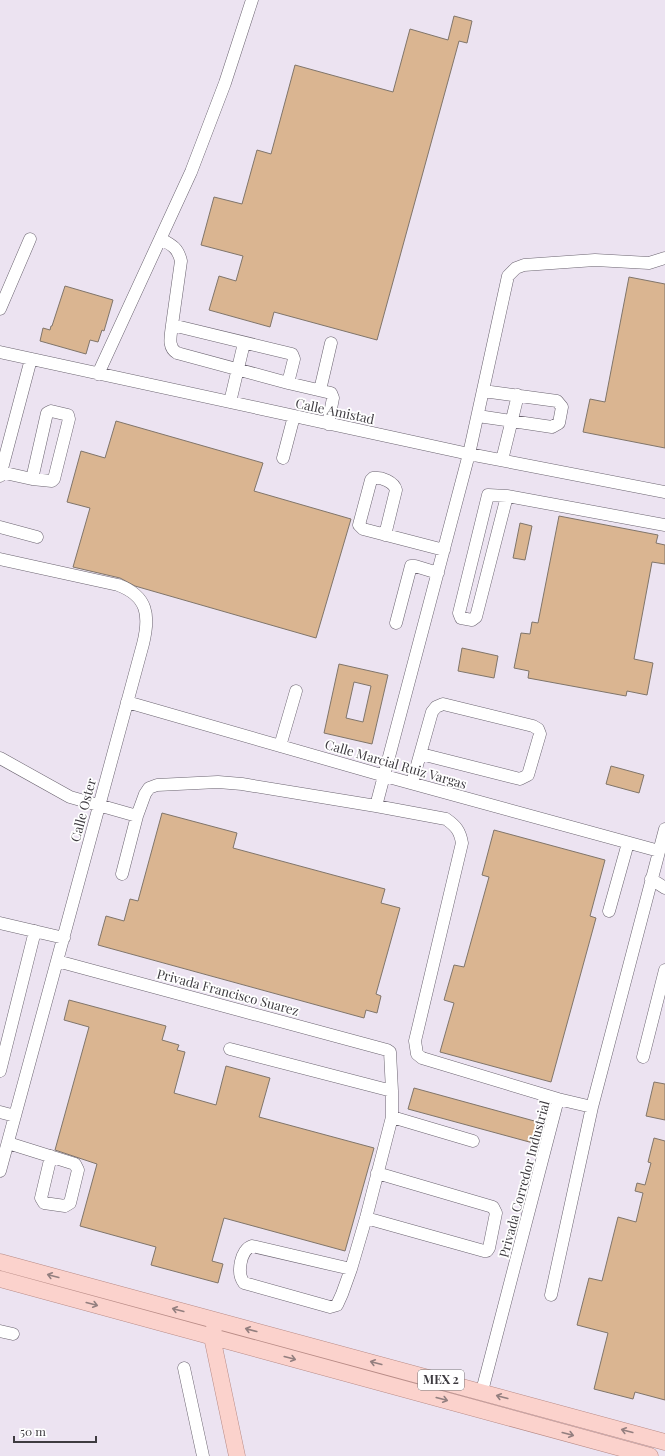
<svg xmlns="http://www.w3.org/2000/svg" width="665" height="1456" font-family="'Playfair Display',serif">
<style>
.building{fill:#dab591;stroke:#80756a;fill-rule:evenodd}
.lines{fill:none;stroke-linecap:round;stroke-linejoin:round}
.minor-casing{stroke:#6b6470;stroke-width:13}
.major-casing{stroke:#b78a85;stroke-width:17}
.minor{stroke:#fff;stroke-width:12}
.major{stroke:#fbd2cc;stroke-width:16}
.oneway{stroke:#937f7f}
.labels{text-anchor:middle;stroke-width:3.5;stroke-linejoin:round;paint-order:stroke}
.shield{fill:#fff;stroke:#787679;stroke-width:1}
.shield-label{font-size:12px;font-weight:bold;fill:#3e3b40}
.street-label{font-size:13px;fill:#3e3b40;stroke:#fff}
</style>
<rect width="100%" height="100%" fill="#ece3f1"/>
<path class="building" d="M454,16l18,5 -5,22 -8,-2 -82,299 -103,-28 -4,15 -61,-17 10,-34 17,5 7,-25 -42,-11 13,-48 28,7 15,-54 14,4 24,-89 98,27 17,-63 38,11z
M629,277l36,7v164l-82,-16 7,-33 15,3z
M65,286l48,14 -9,31 -2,-1 -4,12 -8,-2 -4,14 -46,-13 3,-13 7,2 1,-4h1z
M116,421l147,42 -9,28 97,28 -35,119 -181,-52 -15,-8 -47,-11 17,-59 -23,-6 14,-51 24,7z
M559,516l99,19 -2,8 9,2v19l-13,-2 -18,97 19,4 -6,32 -20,-4 -1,5 -98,-18 1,-7 -15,-3 7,-35 9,1 2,-12 6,1z
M520,523l12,3 -7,34 -12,-2z
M462,648l36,8 -4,22 -36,-7z
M339,664l49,11 -16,69 -48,-11zM354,682l17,4 -8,36 -17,-4z
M611,766l33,9 -5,18 -33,-9z
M162,813l75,20 -4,15 152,41 -4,14 19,5 -24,86 5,2 -4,17 -11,-3 -2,8 -266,-73 8,-29 18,5 6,-22 8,2z
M494,830l111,30 -15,56 6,2 -45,164 -111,-30 14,-49 -10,-3 10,-35 10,2 25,-90 -7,-2z
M69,1000l97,26 -4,14 17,5 -2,5 8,2 -11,41 42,12 10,-39 44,12 -11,39 115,31 -29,103 -121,-33 -12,43 11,3 -5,19 -67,-18 5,-18 -76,-21 17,-62 -42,-14 34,-123 -25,-7z
M654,1082l11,2v36l-19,-4z
M414,1088l124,34 -5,21 -125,-34z
M654,1138l11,3v259l-30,-8 -2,7 -39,-10 14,-56 -31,-8 12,-47 13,3 16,-64 18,5 7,-29 -8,-2 2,-8 8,2 6,-22 -3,-1z"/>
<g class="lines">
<g class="minor-casing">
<path id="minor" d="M161,239c11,6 17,9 20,22l-9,64 120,29 2,5 -6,24
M0,309l30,-70
M172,325c-1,10 -5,22 5,28l111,30 43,10 2,5 -5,26
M0,352l469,102 196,38
M98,374l93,-202 34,-89 27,-83
M320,390l11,-47
M230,402l14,-59
M478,416l74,11 7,-4 3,-16 -5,-6 -74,-10
M283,458l11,-42
M502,460l16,-65
M1,472l31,7 20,2 2,-2 15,-60 -1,-4 -17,-4 -4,2 -15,66
M0,476l31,-117
M507,496l-31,121 -4,3 -11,-2 -2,-5 29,-118 19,1 158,29
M0,527l37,10
M385,535l11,-45c-2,-8 -14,-13 -23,-12l-2,2 -12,45 4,4 81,21
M0,559l118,26c30,11 32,31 25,59l-143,527
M396,623l15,-57h4l23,7
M127,702l258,74 274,75
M280,746l16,-55
M0,758l70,39 67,19
M412,783l20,-71 4,-5 7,-3 90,22 5,3 2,5 -12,41 -8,4 -99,-25
M376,806l93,-352 39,-178 8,-8 8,-3 71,-5 54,3 16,-5
M122,874l15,-58 8,-22 4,-6 8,-3 61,-3 24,2 134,22 70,13c10,7 14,12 16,24l-47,198 2,13 5,4 136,41
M651,879l14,9
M609,911l19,-68
M0,923l64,15
M57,961l330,89 3,2 2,39v26l-26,101 -15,51 -9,25 -5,11 -7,2 -86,-24c-8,-10 -3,-34 8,-37l99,23
M230,1049l162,42
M643,1057l22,-87
M0,1071l35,-140
M0,1112l15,4
M392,1117l81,24
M8,1143l67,21 3,6 -8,33 -5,3 -21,-3 -3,-5 10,-42
M366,1218l118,33h3l2,-3 7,-35 -3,-6 -116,-34
M551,1295l41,-188
M0,1331l13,3
M184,1368l19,88
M482,1391l76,-292 34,8 73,-278"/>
</g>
<g class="major-casing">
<path id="major" d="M0,1262l665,180
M0,1279l650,177
M214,1328l-2,9 25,119"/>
</g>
<use href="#minor" class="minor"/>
<use href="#major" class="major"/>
</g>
<defs><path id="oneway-shaft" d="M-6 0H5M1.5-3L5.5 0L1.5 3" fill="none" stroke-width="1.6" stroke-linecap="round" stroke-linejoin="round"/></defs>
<g class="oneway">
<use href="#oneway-shaft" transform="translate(53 1276) rotate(-165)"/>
<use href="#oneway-shaft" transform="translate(92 1304) rotate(15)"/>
<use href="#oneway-shaft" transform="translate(178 1310) rotate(-165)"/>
<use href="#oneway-shaft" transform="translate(251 1330) rotate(-165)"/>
<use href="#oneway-shaft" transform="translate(290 1358) rotate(15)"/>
<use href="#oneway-shaft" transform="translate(376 1363) rotate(-165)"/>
<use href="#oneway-shaft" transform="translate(502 1397) rotate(-165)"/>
<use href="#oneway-shaft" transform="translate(442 1399) rotate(15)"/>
<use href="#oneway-shaft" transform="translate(627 1431) rotate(-165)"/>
<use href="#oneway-shaft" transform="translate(568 1434) rotate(15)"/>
</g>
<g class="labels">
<rect class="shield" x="418" y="1370" width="46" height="20" rx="3"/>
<g class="shield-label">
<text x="441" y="1384">MEX 2</text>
</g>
<g class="street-label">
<text transform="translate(335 411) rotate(12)" y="5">Calle Amistad</text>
<text transform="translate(396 764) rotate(16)" y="5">Calle Marcial Ruiz Vargas</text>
<text transform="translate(83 810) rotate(-75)" y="5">Calle Oster</text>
<text transform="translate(228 992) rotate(15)" y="5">Privada Francisco Suarez</text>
<text transform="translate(524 1179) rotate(-75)" y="5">Privada Corredor Industrial</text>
</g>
</g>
<path d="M14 1436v6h82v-6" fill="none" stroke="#3e3b40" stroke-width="2"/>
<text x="20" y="1436" font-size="12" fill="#3e3b40" stroke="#ffffff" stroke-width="3" paint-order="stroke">50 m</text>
</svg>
